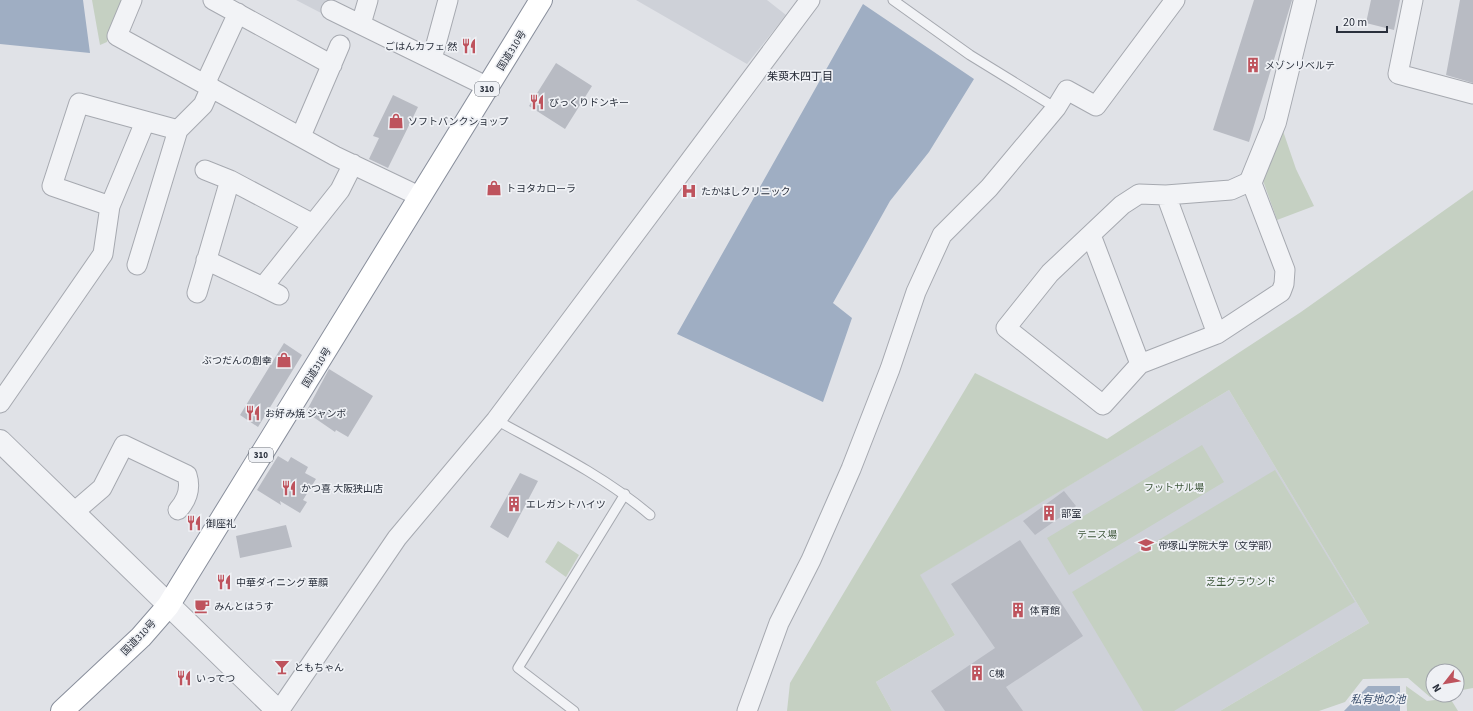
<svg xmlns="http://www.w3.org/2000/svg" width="1473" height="711" font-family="'Source Sans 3','Noto Sans JP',sans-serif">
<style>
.built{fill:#ced1d8}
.green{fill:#c5d0c2}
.water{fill:#9faec3}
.building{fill:#b8bbc3}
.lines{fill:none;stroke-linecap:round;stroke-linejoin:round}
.service-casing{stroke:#a6a9b0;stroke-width:11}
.minor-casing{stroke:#a6a9b0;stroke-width:21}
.tertiary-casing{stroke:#a6a9b0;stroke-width:24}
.trunk-casing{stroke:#898f9c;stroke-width:24}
.service{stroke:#f2f3f6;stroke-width:9}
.minor{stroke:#f2f3f6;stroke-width:19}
.tertiary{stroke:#f2f3f6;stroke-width:22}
.trunk{stroke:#fff;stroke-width:22}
.labels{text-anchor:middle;stroke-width:3.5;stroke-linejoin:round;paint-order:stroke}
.shield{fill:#eff1f5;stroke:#656a74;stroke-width:1}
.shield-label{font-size:9px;font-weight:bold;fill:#2a303c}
.poi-label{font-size:10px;fill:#2a303c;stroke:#eff1f5;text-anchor:start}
.street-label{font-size:10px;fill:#2a303c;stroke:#eff1f5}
.park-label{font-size:10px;fill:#3d5639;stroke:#eff1f5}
.neighbourhood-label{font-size:11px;fill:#1c212d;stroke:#eff1f5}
.water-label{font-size:11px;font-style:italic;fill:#394d6b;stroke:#eff1f5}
</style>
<rect width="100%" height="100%" fill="#e0e2e7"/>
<path class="built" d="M296,0h32l-5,14z
M636,0h131l19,15 -39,49z
M1229,390l140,233 -149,88h-328l-16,-29 79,-47 -36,-60z"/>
<path class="green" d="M92,0h32l-17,42 -7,3z
M1283,131l13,38 18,37 -37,14 -16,-45z
M1473,190v498l-16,3v-20h-24v24h8l-11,2 -22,-19 -45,1 -18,23 -26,9h-99l149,-88 -140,-233 -309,185 35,60 -79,47 16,29h-105l3,-28 185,-310 132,66 194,-127z
M1202,445l22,37 -155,93 -22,-37z
M1275,470l80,132 -181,109h-31l-71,-119z
M558,541l21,14 -13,22 -21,-15z
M1406,686l21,15 23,-3 8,13h-51z"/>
<path class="water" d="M0,0h83l7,53 -90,-9z
M863,4l111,75 -45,73 -39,49 -57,102 19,15 -29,84 -146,-68z
M1368,686h32v25h-56z"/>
<path class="building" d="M1254,0h38l-43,142 -36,-12z
M1371,0h29l-6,30 -28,-7z
M1460,0h13v83l-27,-8z
M556,63l36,23 -27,43 -36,-23z
M393,95l25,12 -30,61 -19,-9 10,-21 -6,-2z
M284,343l18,12 -44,72 -18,-12z
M329,369l44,27 -25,41 -12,-7 -1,2 -29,-20z
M278,456l10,6 3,-5 17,10 -3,6 11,6 -13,21 4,2 -7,11 -20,-12 1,4 -24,-15z
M520,473l18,8 -30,57 -18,-11z
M1064,491l12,15 -41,29 -12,-14z
M286,525l6,22 -52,11 -4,-22z
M1020,540l63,96 -77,51 17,24h-78l-14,-20 64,-43 -44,-64z"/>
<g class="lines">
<g class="service-casing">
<path id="service" d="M893,0l77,55 86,53
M496,420c53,29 108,56 154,95
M574,711l-56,-43 107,-174"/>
</g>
<g class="minor-casing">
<path id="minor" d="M132,0l-15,36 218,120 86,41
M213,0l119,65
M1413,0l-15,74 75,20
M331,10l157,77
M361,24l7,-24
M432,59l16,-59
M205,84l33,-71
M301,136l39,-91
M205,170l25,10 83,44
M1251,181l34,89 -1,14 -3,8 -64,42 -77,30 -37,41 -97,-77 44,-55 72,-68 17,-11 27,1 65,-5z
M1166,195l51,139
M110,206l-58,-20 27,-83 99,27 25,-25 8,-18
M1091,235l49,129
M206,260l57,27 77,-97 13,-26
M137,265l41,-135
M263,287l16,8
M197,293l33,-113
M0,403l103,-149 7,-48 35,-84
M73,513l29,-25 22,-43 63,30c4,13 0,25 -9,35
M279,711l118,-173 99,-118 314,-420
M747,711l32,-88 32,-63 40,-91 39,-100 26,-77 26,-57 47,-47 67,-80 11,-18 29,16 79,-106"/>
</g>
<g class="tertiary-casing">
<path id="tertiary" d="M1251,181l24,-59 30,-122
M0,441l278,270"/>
</g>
<g class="trunk-casing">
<path id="trunk" d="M62,711l79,-74 27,-31 373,-606"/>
</g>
<use href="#service" class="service"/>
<use href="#minor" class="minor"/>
<use href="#tertiary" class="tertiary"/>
<use href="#trunk" class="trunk"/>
</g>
<defs>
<g id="restaurant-bare" transform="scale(1.2)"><path d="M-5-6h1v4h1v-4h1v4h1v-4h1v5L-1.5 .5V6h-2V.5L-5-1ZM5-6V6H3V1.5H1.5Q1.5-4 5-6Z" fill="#be535d" stroke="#eff1f5" stroke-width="2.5" paint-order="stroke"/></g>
<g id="building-bare" transform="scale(1.2)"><path d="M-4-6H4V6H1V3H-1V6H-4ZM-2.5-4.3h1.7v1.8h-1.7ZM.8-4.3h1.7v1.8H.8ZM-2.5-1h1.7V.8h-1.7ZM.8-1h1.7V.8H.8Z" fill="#be535d" stroke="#eff1f5" stroke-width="2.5" paint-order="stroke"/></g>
<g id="shop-bare" transform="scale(1.2)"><path d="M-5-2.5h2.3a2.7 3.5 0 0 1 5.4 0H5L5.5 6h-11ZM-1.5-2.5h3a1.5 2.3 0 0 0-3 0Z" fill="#be535d" stroke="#eff1f5" stroke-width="2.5" paint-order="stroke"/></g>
<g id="hospital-bare" transform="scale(1.2)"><path d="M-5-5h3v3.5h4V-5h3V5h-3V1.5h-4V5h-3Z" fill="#be535d" stroke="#eff1f5" stroke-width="2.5" paint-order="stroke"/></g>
<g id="university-bare" transform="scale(1.2)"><path d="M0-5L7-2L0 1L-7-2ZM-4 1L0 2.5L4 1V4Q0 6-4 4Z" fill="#be535d" stroke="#eff1f5" stroke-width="2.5" paint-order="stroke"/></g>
<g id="cafe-bare" transform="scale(1.2)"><path d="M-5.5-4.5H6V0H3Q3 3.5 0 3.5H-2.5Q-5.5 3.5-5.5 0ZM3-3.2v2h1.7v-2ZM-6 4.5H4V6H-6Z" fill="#be535d" stroke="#eff1f5" stroke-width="2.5" paint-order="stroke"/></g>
<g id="bar-bare" transform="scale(1.2)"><path d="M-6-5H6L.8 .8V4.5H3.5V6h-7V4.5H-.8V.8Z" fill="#be535d" stroke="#eff1f5" stroke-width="2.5" paint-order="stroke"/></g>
</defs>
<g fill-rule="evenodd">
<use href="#restaurant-bare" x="469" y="46"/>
<use href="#building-bare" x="1253" y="65"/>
<use href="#restaurant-bare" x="537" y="102"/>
<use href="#shop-bare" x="396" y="121"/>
<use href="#shop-bare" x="494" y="188"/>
<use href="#hospital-bare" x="689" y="191"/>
<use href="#shop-bare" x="284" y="360"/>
<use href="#restaurant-bare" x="253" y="413"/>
<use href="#restaurant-bare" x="289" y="488"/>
<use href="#building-bare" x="514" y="504"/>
<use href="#building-bare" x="1049" y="513"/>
<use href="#restaurant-bare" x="194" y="523"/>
<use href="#university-bare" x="1146" y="545"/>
<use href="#restaurant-bare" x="224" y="582"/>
<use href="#cafe-bare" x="202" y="606"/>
<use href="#building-bare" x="1018" y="610"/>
<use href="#bar-bare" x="282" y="667"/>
<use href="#building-bare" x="977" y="673"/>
<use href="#restaurant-bare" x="184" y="678"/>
</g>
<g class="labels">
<g class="shield">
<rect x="475" y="82" width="24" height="14" rx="3"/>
<rect x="249" y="448" width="24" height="14" rx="3"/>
</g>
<g class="shield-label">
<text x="487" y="92">310</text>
<text x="261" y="458">310</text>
</g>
<g class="poi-label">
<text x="457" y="50" text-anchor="end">ごはんカフェ 然</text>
<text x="1265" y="69">メゾンリベルテ</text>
<text x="549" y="106">びっくりドンキー</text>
<text x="408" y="125">ソフトバンクショップ</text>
<text x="506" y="192">トヨタカローラ</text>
<text x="701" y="195">たかはしクリニック</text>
<text x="272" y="364" text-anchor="end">ぶつだんの創幸</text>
<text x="265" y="417">お好み焼 ジャンボ</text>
<text x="301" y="492">かつ喜 大阪狭山店</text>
<text x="526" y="508">エレガントハイツ</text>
<text x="1061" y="517">部室</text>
<text x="206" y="527">御座礼</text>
<text x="1158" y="549">帝塚山学院大学（文学部）</text>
<text x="236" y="586">中華ダイニング 華顔</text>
<text x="214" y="610">みんとはうす</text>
<text x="1030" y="614">体育館</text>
<text x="294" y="671">ともちゃん</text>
<text x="989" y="677">C棟</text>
<text x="196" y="682">いってつ</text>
</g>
<g class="street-label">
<text transform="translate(511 50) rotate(-58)" y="4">国道310号</text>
<text transform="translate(316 367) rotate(-58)" y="4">国道310号</text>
<text transform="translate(138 637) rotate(-46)" y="4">国道310号</text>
</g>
<g class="park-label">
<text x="1174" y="491">フットサル場</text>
<text x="1097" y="538">テニス場</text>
<text x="1241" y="585">芝生グラウンド</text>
</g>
<g class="neighbourhood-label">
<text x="800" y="80">茱萸木四丁目</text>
</g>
<g class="water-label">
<text x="1378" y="703">私有地の池</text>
</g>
</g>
<g transform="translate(1445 683) rotate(239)"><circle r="19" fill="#eff1f5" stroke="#a0a4ab"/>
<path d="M0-3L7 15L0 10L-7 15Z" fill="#be535d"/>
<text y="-6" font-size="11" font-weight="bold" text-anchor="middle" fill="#2a303c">N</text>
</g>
<path d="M1337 26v6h50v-6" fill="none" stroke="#2a303c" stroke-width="2"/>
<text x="1343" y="26" font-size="12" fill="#2a303c" stroke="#eff1f5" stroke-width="3" paint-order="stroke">20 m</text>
</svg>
